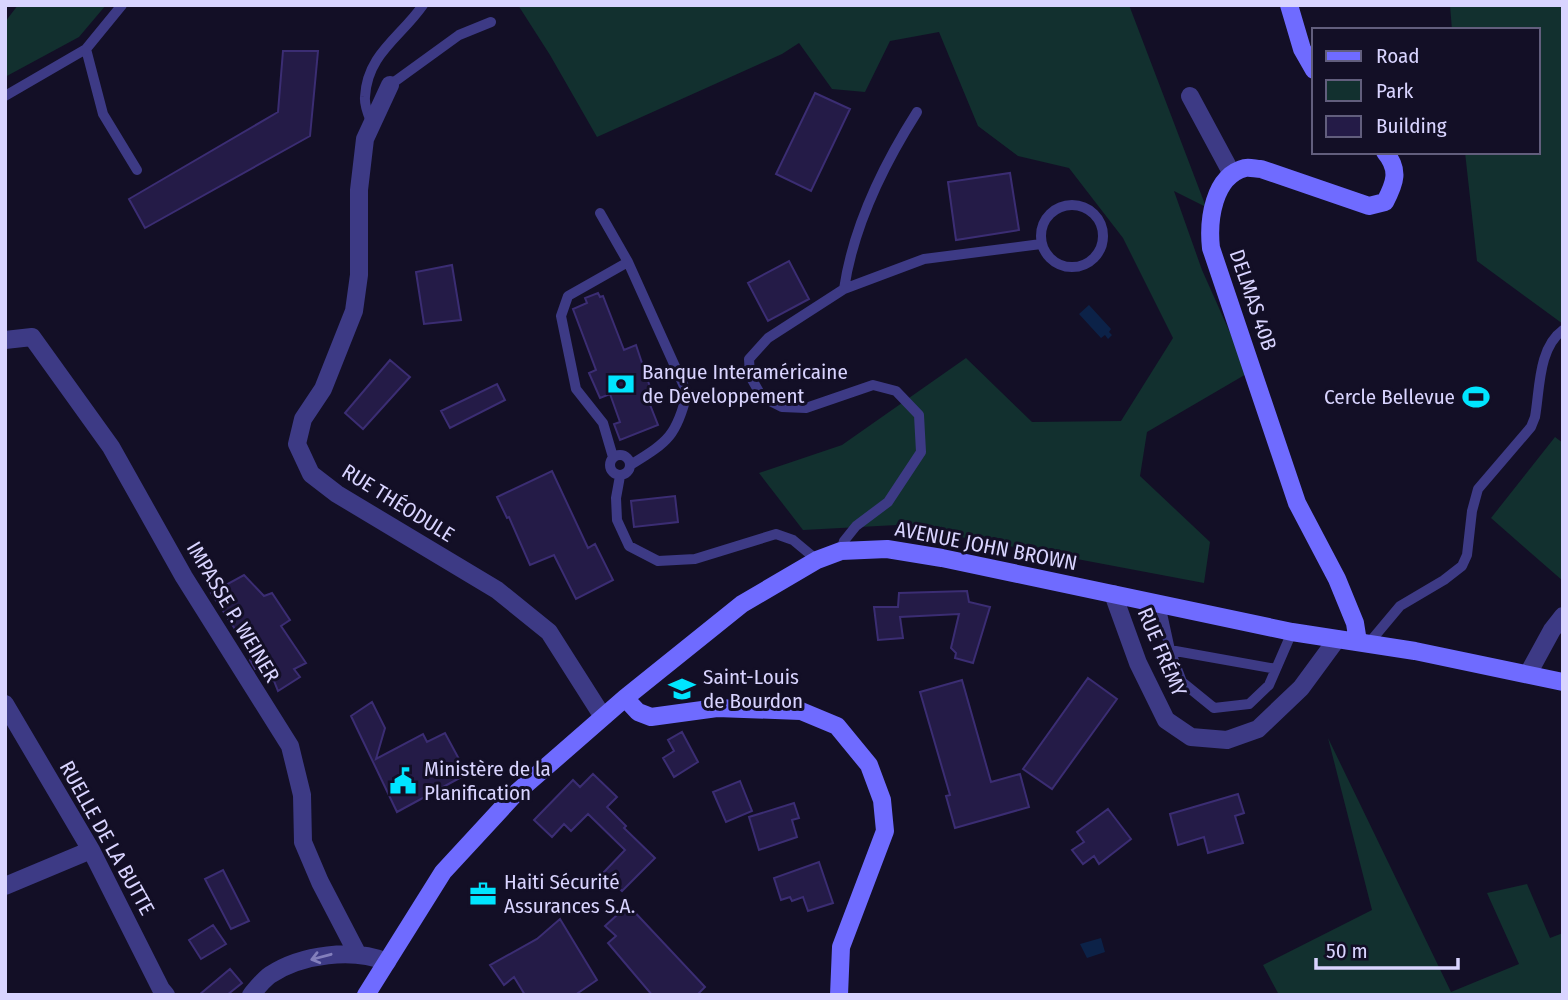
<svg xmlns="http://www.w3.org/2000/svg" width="1568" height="1000" font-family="'Fira Sans Condensed',sans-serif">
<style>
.green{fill:#12302f}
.water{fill:#0c2248}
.building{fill:#241b47;stroke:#3b2d73;stroke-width:2}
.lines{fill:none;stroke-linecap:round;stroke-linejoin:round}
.lane{stroke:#3d3a85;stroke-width:10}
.street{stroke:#3d3a85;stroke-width:18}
.secondary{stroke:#6f6bff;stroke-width:18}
.oneway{stroke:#837fbc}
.labels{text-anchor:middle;stroke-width:6;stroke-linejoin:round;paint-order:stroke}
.street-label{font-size:21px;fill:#d9d4ff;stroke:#130f26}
.poi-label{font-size:21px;fill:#d9d4ff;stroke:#130f26;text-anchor:start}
</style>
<rect width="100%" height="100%" fill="#130f26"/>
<path class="green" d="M18,5h88l-27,32 -74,40v-55z
M518,5h611l77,202 -32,-16 28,79 46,103 -101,59 -7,44 70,66 -6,41 -307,-58 -94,5 -44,-57 83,-28 124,-87 66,64 89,-1 52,-83 -50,-100 -54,-70 -51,-12 -40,-30 -39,-94 -49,9 -25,51 -33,-3 -33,-46 -17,11 -185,83 -47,-82z
M1450,5h113v319l-86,-63 -12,-109h73v-122h-86z
M1555,437l8,6v138l-72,-63z
M1328,738l123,254 68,-28 -32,-71 40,-9 23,54 13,-5v62h-284l-16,-30 109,-55z"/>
<path class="water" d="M1089,305l22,24 -2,3 3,3 -4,4 -3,-4 -4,3 -22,-24z
M1101,938l4,14 -18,6 -7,-14z"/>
<path class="building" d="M283,51h35l-8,85 -165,92 -16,-29 149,-87z
M815,93l35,16 -39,82 -35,-17z
M1010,173l9,57 -63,10 -8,-58z
M789,261l20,38 -41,22 -20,-38z
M452,265l9,55 -37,4 -8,-52z
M598,293l2,4 3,-1 21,54 12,-5 15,45 -6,2 13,33 -38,15 -6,-16 6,-2 -10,-28 -10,4 -11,-25 7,-3 -23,-61 14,-6 -2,-5z
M390,360l20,17 -47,52 -18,-16z
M497,384l8,16 -55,28 -9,-17z
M552,471l36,77 7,-4 18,36 -37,19 -22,-44 -24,10 -21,-48 -2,1 -10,-21z
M675,496l3,26 -44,5 -3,-26z
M244,575l20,21 8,-3 18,27 -9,6 25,37 -12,6 6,8 -22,14 -4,-10h-6l-6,-12h-7l-5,-9 3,-4 -42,-63z
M967,591l2,11 21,5 -17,56 -18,-5 1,-5 -5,-5 8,-34 -59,3 3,21 -25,2 -4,-33h24l1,-14z
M1088,678l29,21 -65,90 -29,-20z
M962,680l29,102 29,-8 9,33 -74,21 -9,-32 4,-1 -30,-103z
M372,702l13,26 -9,31 47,-25 4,8 18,-9 22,41 -70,38 -46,-96z
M682,732l16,30 -24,15 -11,-19 11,-7 -6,-11z
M593,774l24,23 -10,10 19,19 -2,2 31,30 -33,33 -19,-18 22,-23 -37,-36 -17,17 -7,-7 -12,13 -18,-17 39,-40 7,7z
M740,781l12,30 -26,11 -13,-30z
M1238,794l6,19 -9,3 8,27 -35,10 -4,-16 -26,8 -8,-31z
M794,803l5,15 -7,2 5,17 -38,13 -10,-33z
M1108,809l23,30 -32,25 -5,-8 -11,8 -11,-14 12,-8 -7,-10z
M819,862l14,41 -25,8 -5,-14 -11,4 -2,-4 -9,3 -7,-22z
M223,870l26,51 -18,8 -26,-50z
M628,905l77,82 -8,8h-45l-44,-52 8,-7 -11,-10z
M560,919l37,61 -22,15h-50l-11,-18 -10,8 -14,-20 47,-26z
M213,925l13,19 -25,15 -12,-19z
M230,969l12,14 -15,12h-28z"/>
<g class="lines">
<path class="lane" d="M86,49l36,-44
M390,85l69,-50 32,-13
M5,96l81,-47 17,65 34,56
M372,124c-3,-8 -8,-18 -7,-27 2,-43 36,-60 58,-92
M1041 236a31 31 0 1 1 62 0a31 31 0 1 1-62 0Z
M600,213l28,49 59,131c-10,42 -19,49 -55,71
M844,289c9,-61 40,-125 73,-177
M610 465a10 10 0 1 1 20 0a10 10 0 1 1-20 0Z
M613,457l-10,-34 -27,-34 -15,-73 7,-20 60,-34
M620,476l-4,22 1,22 12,26 29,15 37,-2 81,-25 17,6 24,20
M841,551l3,-10 12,-15 32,-24 33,-50 -2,-37 -23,-24 -23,-6 -67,23 -24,-1 -20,-10 -12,-21 -1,-17 19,-21 76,-49 80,-30 117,-15
M1160,604l10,46 12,32 32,26 35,-4 20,-19 23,-53
M1369,643l31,-37 44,-26 18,-14 5,-11 5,-44 6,-22 53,-62 4,-10c5,-28 3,-69 28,-87
M1170,650l106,19"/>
<path class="street" d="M390,85l-25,54 -6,51v85l-5,36 -31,78 -20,30 -6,25 14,30 26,20 160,96 52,42 54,85
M1190,96l42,78
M5,340l27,-3 79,110 73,130 106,169 12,49 1,47 17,40 38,73
M1113,594l25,69 28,57 25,17 36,3 31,-11 43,-41 36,-49
M1528,674l24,-44 11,-14
M5,704l86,146 70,139 5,6
M5,886l86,-36
M251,995c6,-7 12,-15 19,-20 32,-21 83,-27 117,-13"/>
<path class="secondary" d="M1289,5l13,44 12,21
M1358,642l-3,-19 -18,-44 -40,-76 -86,-255c-3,-27 2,-72 34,-80 5,-1 11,1 16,1l108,37 16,-4c10,-19 15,-32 0,-50
M625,698l13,14 13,5 66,-9 84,3 36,15 32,39 13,35 3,31 -44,116 -2,48
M366,995l77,-123 72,-78 110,-96 117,-94 75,-44 24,-9 46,-2 55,9 350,74 123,19 148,31"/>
</g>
<defs><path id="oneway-shaft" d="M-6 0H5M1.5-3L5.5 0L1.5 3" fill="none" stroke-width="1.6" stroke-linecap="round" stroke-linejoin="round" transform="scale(1.75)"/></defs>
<use class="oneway" href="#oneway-shaft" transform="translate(321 957) rotate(165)"/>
<defs>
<g id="bank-bare" transform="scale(2.1)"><path d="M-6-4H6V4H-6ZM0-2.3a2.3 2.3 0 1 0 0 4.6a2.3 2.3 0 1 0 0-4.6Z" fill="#00e5ff" stroke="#130f26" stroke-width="2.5" paint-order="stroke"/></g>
<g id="stadium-bare" transform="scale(2.1)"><path d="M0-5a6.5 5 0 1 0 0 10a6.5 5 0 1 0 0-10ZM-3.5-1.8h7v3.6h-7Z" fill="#00e5ff" stroke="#130f26" stroke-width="2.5" paint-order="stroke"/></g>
<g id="school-bare" transform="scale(2.1)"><path d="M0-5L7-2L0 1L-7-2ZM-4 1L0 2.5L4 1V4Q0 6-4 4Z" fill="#00e5ff" stroke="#130f26" stroke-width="2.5" paint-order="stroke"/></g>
<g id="civic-bare" transform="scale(2.1)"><path d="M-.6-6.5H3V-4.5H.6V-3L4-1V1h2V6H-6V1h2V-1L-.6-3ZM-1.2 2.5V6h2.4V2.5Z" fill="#00e5ff" stroke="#130f26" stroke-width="2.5" paint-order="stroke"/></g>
<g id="office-bare" transform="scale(2.1)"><path d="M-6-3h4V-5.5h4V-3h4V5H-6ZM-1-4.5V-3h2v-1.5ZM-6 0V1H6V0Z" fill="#00e5ff" stroke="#130f26" stroke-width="2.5" paint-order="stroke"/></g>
</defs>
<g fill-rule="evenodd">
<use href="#bank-bare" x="621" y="384"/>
<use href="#stadium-bare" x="1476" y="397"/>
<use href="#school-bare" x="682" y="689"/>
<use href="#civic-bare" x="403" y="781"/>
<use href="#office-bare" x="483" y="894"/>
</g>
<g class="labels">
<g class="street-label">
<text transform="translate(1253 300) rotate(71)" y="7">DELMAS 40B</text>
<text transform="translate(398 503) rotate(32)" y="7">RUE THÉODULE</text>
<text transform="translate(986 546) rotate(11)" y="7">AVENUE JOHN BROWN</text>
<text transform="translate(233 612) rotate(59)" y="7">IMPASSE P. WEINER</text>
<text transform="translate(1162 652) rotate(67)" y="7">RUE FRÉMY</text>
<text transform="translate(107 838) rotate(61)" y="7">RUELLE DE LA BUTTE</text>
</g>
<g class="poi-label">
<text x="642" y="379">Banque Interaméricaine<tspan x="642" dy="24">de Développement</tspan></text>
<text x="1455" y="404" text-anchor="end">Cercle Bellevue</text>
<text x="703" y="684">Saint-Louis<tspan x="703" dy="24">de Bourdon</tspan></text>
<text x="424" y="776">Ministère de la<tspan x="424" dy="24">Planification</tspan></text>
<text x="504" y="889">Haiti Sécurité<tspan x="504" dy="24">Assurances S.A.</tspan></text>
</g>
</g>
<rect width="1568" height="1000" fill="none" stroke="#d9d4ff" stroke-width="14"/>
<rect x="1312" y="28" width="228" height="126" fill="#130f26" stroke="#625e7d" stroke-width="2"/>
<rect x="1326" y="51" width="35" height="10" fill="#6f6bff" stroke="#625e7d" stroke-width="2"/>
<text x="1376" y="63" font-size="21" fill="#d9d4ff">Road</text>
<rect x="1326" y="80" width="35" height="21" fill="#12302f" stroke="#625e7d" stroke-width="2"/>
<text x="1376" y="98" font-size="21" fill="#d9d4ff">Park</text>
<rect x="1326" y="116" width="35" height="21" fill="#241b47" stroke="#625e7d" stroke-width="2"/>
<text x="1376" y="133" font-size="21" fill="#d9d4ff">Building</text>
<path d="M1316 958v10h142v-10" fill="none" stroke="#d9d4ff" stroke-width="3.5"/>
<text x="1326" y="958" font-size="21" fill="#d9d4ff" stroke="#130f26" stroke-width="5" paint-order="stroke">50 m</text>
</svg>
